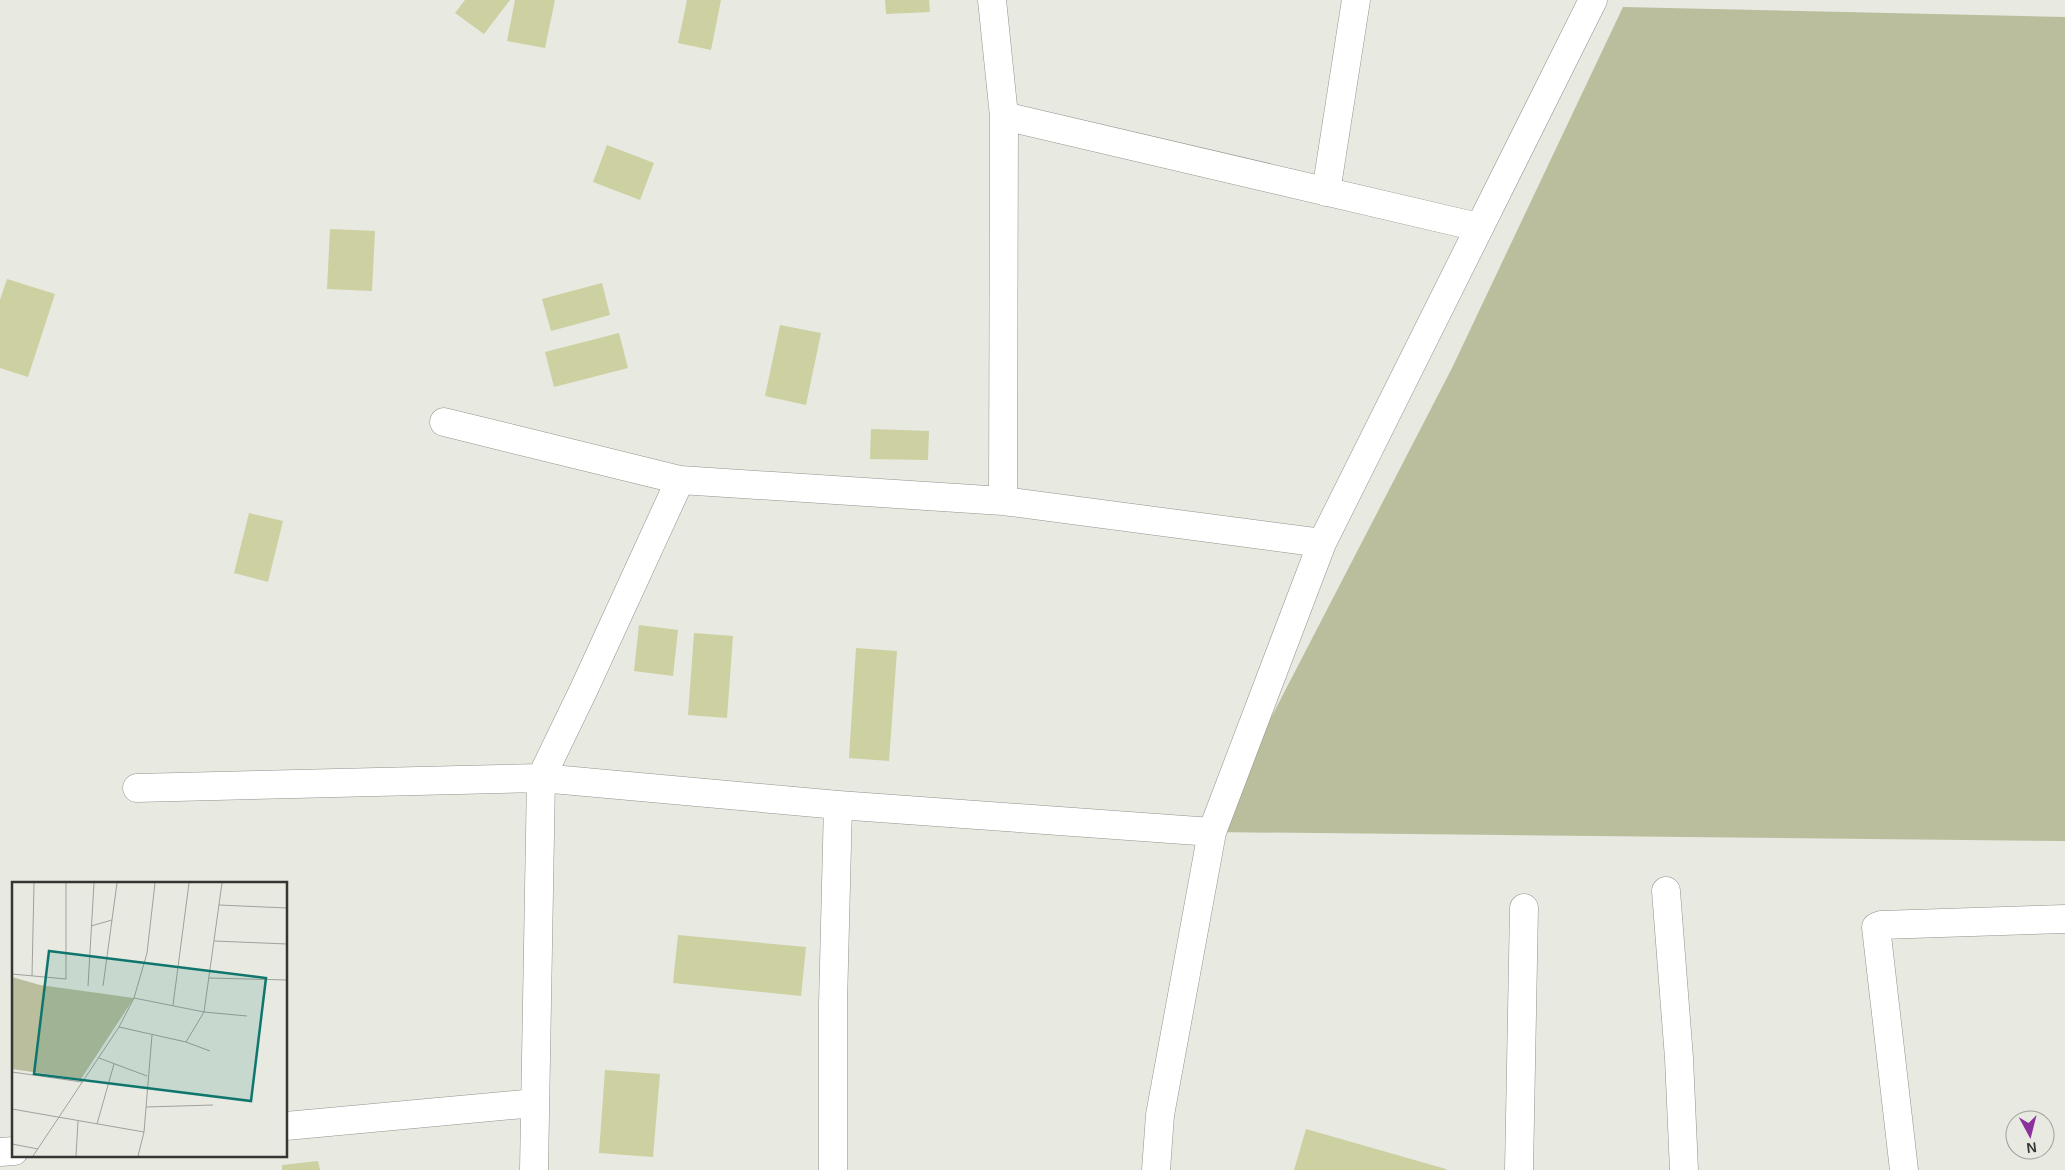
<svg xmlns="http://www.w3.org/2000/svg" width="2065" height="1170" font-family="Arial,sans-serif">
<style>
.green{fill:#bbbe9d}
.building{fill:#cdd0a1}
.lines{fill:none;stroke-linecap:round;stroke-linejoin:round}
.minor-casing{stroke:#92938c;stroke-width:29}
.minor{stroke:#fff;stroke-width:28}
.inset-road{fill:none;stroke:#a0a19b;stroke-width:1}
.view{fill:#0f766e;fill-opacity:0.15;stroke:#0f766e;stroke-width:2.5}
.inset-edge{fill:none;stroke:#353633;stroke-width:2.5}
</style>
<rect width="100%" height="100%" fill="#e8e9e1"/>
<path class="green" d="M1623,7l442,10v824l-853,-9 240,-464z"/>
<path class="building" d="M465,0h45l-26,34 -29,-21z
M515,0h40l-10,48 -38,-7z
M687,0h34l-10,50 -33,-7z
M885,0h44l1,12 -44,2z
M607,145l47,18 -14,37 -47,-18z
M330,229l45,2 -3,60 -45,-2z
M7,279l48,15 -27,83 -28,-9v-68z
M602,283l8,32 -59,16 -9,-32z
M780,325l41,8 -15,72 -41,-9z
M619,333l9,35 -74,19 -9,-35z
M871,429l58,2 -1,29 -58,-1z
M249,513l34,8 -15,61 -34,-9z
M639,625l39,5 -5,46 -39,-5z
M694,633l39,3 -6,82 -39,-3z
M856,648l41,3 -8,110 -40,-3z
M678,935l128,12 -5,49 -128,-13z
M605,1070l55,4 -7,83 -54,-4z
M1306,1129l140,40v1h-152z
M318,1161l2,9h-38v-5z"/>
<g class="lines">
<g class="minor-casing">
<path id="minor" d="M992,0l12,116 -1,385
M1004,116l474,111
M1326,192l30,-192
M444,422l236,58 323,21 319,42
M137,788l404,-10 297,27 374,27
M1666,891l13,167 5,112
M286,1126l249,-23
M0,1152l14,-1
M534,1170l7,-392 43,-89 96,-209
M833,1170v-166l5,-199
M1156,1170l4,-55 52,-283 110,-289 271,-543
M1519,1170l5,-262
M1904,1170l-28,-243 5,-2 184,-6"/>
</g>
<use href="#minor" class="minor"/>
</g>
<g transform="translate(12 882)">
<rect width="275" height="275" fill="#e8e9e1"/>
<path d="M0,95l28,8 94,13 -53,81 -69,-10z" fill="#bbbe9d"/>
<path class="inset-road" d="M207,23l68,3M79,44l21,-6M202,59l73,3M0,92l54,5v-96M20,94l2,-93M197,96l78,2M76,104l6,-103M91,104l14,-103M122,116l70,14 43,4M161,123l16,-122M107,145l67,15 24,9M174,160l18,-30 18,-129M87,176l48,18M0,190l70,10M134,225l67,-2M0,227l132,23M85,242l17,-60M0,262l26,5M21,274l86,-129 15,-29 13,-45 8,-70M64,274l2,-35M126,274l6,-24 8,-97"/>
<path class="view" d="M37,69l217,27 -15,123 -217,-27z"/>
<rect width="275" height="275" class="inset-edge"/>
</g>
<g transform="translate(2030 1135) rotate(173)"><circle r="24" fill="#e8e9e1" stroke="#a0a19b"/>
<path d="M0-4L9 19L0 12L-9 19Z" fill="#8b319d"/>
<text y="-8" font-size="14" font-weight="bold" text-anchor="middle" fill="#353633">N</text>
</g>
</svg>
